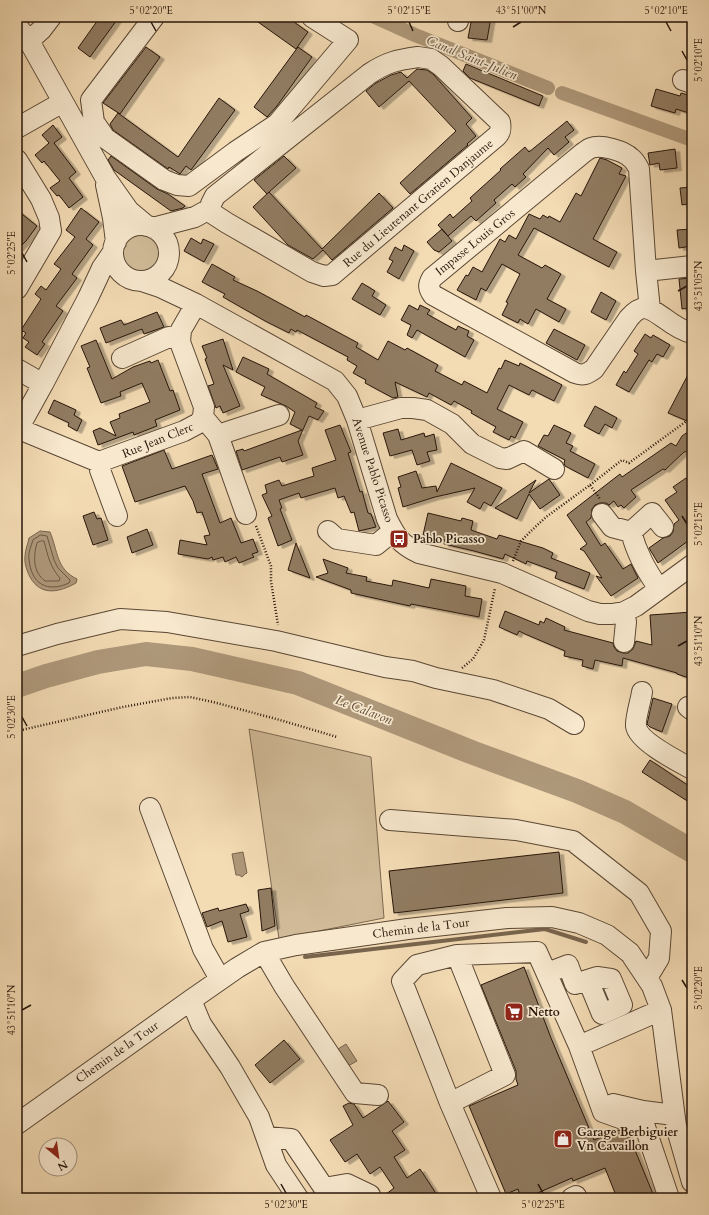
<svg xmlns="http://www.w3.org/2000/svg" width="709" height="1215" font-family="Cardo,serif">
<style>
.green{fill:#d0ba97;stroke:#7c6850}
.water{fill:#ae987a;stroke:#78644d}
.lines{fill:none;stroke-linecap:round;stroke-linejoin:round}
.shore{stroke:#6a5742;stroke-width:1}
.stream{stroke:#78644d;stroke-width:4}
.canal{stroke:#ae987a;stroke-width:14}
.river{stroke:#ae987a;stroke-width:24}
.building{fill:#917c62;stroke:#27160a;filter:url(#shadow)}
.minor-casing{stroke:#5a4734;stroke-width:22}
.path{stroke:#27160a;stroke-width:2.5;stroke-dasharray:1 2;stroke-linecap:butt}
.minor{stroke:#f7e8ce;stroke-width:20}
.ticks{fill:none;stroke:#27160a;stroke-width:1.5}
.labels{text-anchor:middle;stroke-width:3.5;stroke-linejoin:round;paint-order:stroke}
.street-label{font-size:12px;fill:#27160a;stroke:#f7e8ce}
.poi-label{font-size:12px;font-weight:bold;fill:#27160a;stroke:#f7e8ce;text-anchor:start}
.water-label{font-size:13px;font-style:italic;fill:#5d4a37;stroke:#f7e8ce}
.neatline{fill:none;stroke:#27160a;stroke-width:1.5}
.ticks-label{font-size:10px;text-anchor:middle;fill:#27160a}
</style>
<defs>
<filter id="shadow"><feDropShadow dx="4.5" dy="2.5" stdDeviation="0" flood-color="#0004"/></filter>
</defs>
<rect width="100%" height="100%" fill="#f3dbb4"/>
<filter id="stains"><feTurbulence type="fractalNoise" baseFrequency=".005" numOctaves="4"/><feColorMatrix values="0 0 0 0 .2 0 0 0 0 .09 0 0 0 0 .02 0 0 0 .5 -.17"/></filter>
<radialGradient id="worn" r=".72"><stop offset=".6" stop-color="#630" stop-opacity="0"/><stop offset="1" stop-color="#630" stop-opacity=".3"/></radialGradient>
<path class="green" d="M122 253a19 19 0 1 1 38 0a19 19 0 1 1-38 0Z
M249,729l122,28 13,161 -105,21z"/>
<path class="water" d="M40,531l10,1c8,19 6,37 27,47l-1,4c-16,9 -35,14 -46,-6 -3,-6 -6,-14 -5,-21 0,-6 3,-12 4,-18z
M243,852l4,21 -2,1 -3,3 -3,-2h-3l-4,-21z
M346,1044l11,17 -9,5 -10,-17z"/>
<g class="lines">
<path class="shore" d="M41,535l6,1 7,24 4,8 12,12 -1,3c-22,10 -38,1 -40,-24 -1,-6 2,-13 4,-19z
M41,541h3c4,15 6,26 16,37l-1,3h-14c-12,-9 -12,-24 -8,-38z"/>
<path class="stream" d="M305,957l240,-28 41,13"/>
<path class="canal" d="M375,17l40,18 133,53
M562,93l130,47"/>
<path class="river" d="M17,686l29,-10 52,-14 48,-8 46,5 106,24 173,69 106,39 48,21 67,39"/>
</g>
<path class="building" d="M100,17h19l-29,40 -12,-9z
M251,17h36l21,15 -12,17z
M472,17h19l-4,23 -19,-2z
M146,47l14,10 -40,57 -17,-11z
M298,47l14,10 -35,49 -10,11 -13,-10z
M466,64l77,32 -4,10 -69,-28 -7,-7z
M417,69l10,1 6,4 39,44 -6,6 10,12 -9,8 1,1 -58,49 -10,-11 56,-52 -47,-50 -30,26 -13,-16 10,-8 15,-8 10,-3 6,6z
M656,89l24,7 1,-3 11,3v18l-16,-5 -1,4 -24,-7z
M219,98l16,12 -44,60 -5,-4 -6,8 -11,-7 -1,2 -55,-39 -3,-6 8,-11 60,44z
M567,121l7,9 -9,7 4,5 -15,13 -6,-7 -25,26 3,3 -11,10 -3,-3 -18,16 2,3 -20,18 -5,-5 -23,20 -10,-11 12,-11 3,4 19,-17 -2,-3 31,-28 -1,-1 25,-22 4,5z
M53,125l9,12 -8,6 22,29 -7,6 14,19 -14,11 -10,-13 -2,1 -7,-8 10,-7 -16,-20 -2,2 -7,-8 14,-12 -7,-8z
M675,149l2,19 -17,2 -1,-7 -9,2 -2,-12z
M111,156l46,33 11,5 17,12 -2,2 -12,3 -57,-41 -6,-10z
M284,156l12,12 -27,24 53,57 57,-56 14,15 -61,52 -9,-10 -10,9 -25,-14 -35,-38 16,-15 -2,2 -13,-14z
M600,158l7,2 15,8 -3,6 7,2 -33,63 24,13 -8,15 -75,-39 -16,27 24,13 3,-3 16,9 -14,25 19,10 -7,13 -23,-13 -8,15 -8,-5 -2,4 -16,-8 6,-12 -2,-1 14,-28 -18,-10 -16,27 -5,-3 -5,12 -19,-10 9,-15 2,1 5,-9 9,5 18,-33 5,3 4,-7 7,4 13,-25 11,5 3,-4 5,3 1,-2 11,6 16,-29 5,3z
M692,187v16l-10,2 -2,-17z
M81,208l18,14 -13,17 7,6 -21,29 5,4 -21,28 7,5 -21,31 3,2 -8,11 -12,-8 4,-5 -6,-4 3,-5 -5,-3 20,-31 -6,-5 6,-8 5,4 15,-21 -7,-5 21,-27 -9,-7z
M17,210l20,16 -11,15 -9,9z
M442,229l10,12 -13,11 -5,-2 -7,-8z
M692,229v17l-13,2 -2,-18z
M191,238l10,6 2,-5 11,5 -10,18 -20,-11z
M404,245l10,6 -15,28 -12,-7 6,-11 -4,-2 6,-12 7,4z
M212,264l23,13 -2,3 24,11 48,26 1,-2 52,28 -2,4 22,13 10,-19 17,9 2,-2 31,17 -3,6 27,14 2,-4 23,12 12,-25 2,1 4,-9 14,6 1,-3 42,22 -8,16 -22,-11 -3,5 -20,-10 -12,24 26,13 -8,16 -4,-2 -2,4 -16,-8 3,-5 -25,-14 1,-2 -18,-10 -3,4 -22,-12 -2,4 -32,-15 3,15 -5,1 -28,-15 1,-3 -13,-7 4,-7 -10,-6 1,-3 -51,-27 -1,2 -5,-3 -2,4 -24,-12 -42,-24 2,-3 -23,-12z
M692,278v30l-10,1 -3,-30z
M362,283l13,8 -3,5 14,9 -6,10 -28,-16z
M601,292l15,9 -10,19 -15,-8z
M409,305l9,5 2,-5 10,5 -3,4 16,9 13,7 2,-4 11,5 -2,5 7,4 -9,17 -48,-27 -5,8 -5,-3 4,-10 -10,-5z
M157,312l7,15 -20,7 -2,-5 -36,14 -6,-15 21,-8 3,5z
M554,329l31,16 -8,15 -31,-17z
M645,334l6,4 2,-3 17,10 -7,12 -6,-3 -5,8 -3,-2 -20,32 -13,-7 8,-14 2,2 12,-19 -4,-3z
M223,339l10,31 -10,-5 17,41 -17,7 -3,-7 -4,2 -8,-22 6,-2 -9,-25 2,-1 -5,-12z
M96,340l16,39 21,-12 17,-6 1,2 7,-3 12,31 3,-1 7,20 -25,10 2,6 -23,9 -1,-3 -35,13 -5,-14 7,-3 16,8 -6,-14 10,-4 -1,-4 31,-12 -8,-19 -22,9 1,4 -20,7 -14,-35 3,-1 -9,-21z
M243,357l26,12 -2,5 50,29 -2,4 9,4 -6,9 -9,-4 -11,25 5,14 -21,7 -2,-5 -38,13 -6,-19 7,-2 1,2 58,-21 -12,-6 5,-12 -9,-6 -25,-11 4,-8 -29,-15z
M692,367v56l-24,-10z
M54,400l22,10 -2,5 8,5 -5,11 -9,-5 1,-3 -21,-10z
M595,406l22,12 -5,10 -7,-4 -6,10 -15,-8z
M340,425l11,27 -3,1 12,39 2,-1 6,22 3,1 5,13 -17,4 -5,-19 -3,1 -7,-17 -6,2 -3,-10 -34,10 -2,-5 -20,7 3,8 -2,1 12,31 -14,6 -10,-28 4,-2 -10,-21 5,-2 -2,-8 14,-5 3,6 32,-10 -2,-8 24,-8 -11,-30z
M554,425l17,8 -5,10 7,3 -3,5 25,13 -7,14 -23,-12 -1,-3 1,-3 -27,-14 6,-11 4,1z
M398,429l3,11 23,-7 1,4 9,-3 3,16 -10,2 3,9 -13,4 -5,-15 -22,6 -7,-23z
M692,429v15l-3,3 1,4 -6,1 -19,18 -2,-1 -32,21 5,7 -12,11 -3,-3 -3,2 -4,-6 -5,4 -3,-2h-6l-5,2 -3,4 -1,9 -5,4 15,24 4,-3 18,26 8,-5 7,14 -27,18 -15,-20 6,2 -18,-27 -4,-2 7,-5 -20,-29 53,-41 2,3 49,-34 5,3 6,-10z
M164,450l8,19 40,-14 6,14 -16,5 18,49 11,-5 10,25 12,-4 5,13 -6,2 2,3 -15,6 -3,-6 -11,5 -2,-5 -10,3 -1,-3 -4,2 -30,-5 2,-14 27,5 -3,-9 6,-1 -8,-23 -5,1 -4,-12 -8,-15 -50,16 -13,-36z
M451,463l51,25 -11,18 -7,-4 -4,7 -13,-7 8,-14 -40,9 -32,10 -5,-19 3,-1 -3,-10 18,-6 6,17 14,-2 1,6z
M686,478l6,9v51l-34,25 -9,-15 14,-10 7,-2 3,-4 1,-8 5,-4 -14,-20 12,-8 -4,-5z
M549,479l11,16 -20,14 -11,-15 -12,25 -22,-11 41,-28 -7,13z
M94,512l3,7 4,-1 7,22 -15,5 -10,-29z
M428,513l33,8 1,-3 11,3 -2,9 26,9 2,-4 44,13 10,5 -2,5 39,15 -6,16 -29,-11 2,-6 -30,-11 -1,3 -21,-10 -2,5 -29,-8 -30,-7 1,-4 -22,-5z
M147,529l6,16 -21,8 -5,-16z
M296,543l14,35 -22,-8z
M323,559l25,9 -2,5 21,4 -1,4 26,5 1,-6 36,8 2,-9 35,7 -1,10 17,3 -3,18 -68,-13 -1,2 -59,-13v-3l-35,-13 12,-4z
M505,611l34,14 1,-4 4,2 2,-5 19,9 -1,3 49,13 1,4 3,4 6,2h5l5,-4 3,-8 16,4 -2,-30 42,-3v67l-15,-5v-1l-54,-15 -1,8 -27,-6 -2,9 -11,-3 1,-6 -19,-4 1,-5 -40,-17 -6,-3 -2,4 -18,-8z
M653,698l19,6 -10,28 -12,-5 -3,-3z
M650,760l42,28v16l-50,-32z
M559,852l4,41 -169,20 -5,-42z
M271,888l4,38 -13,5 -4,-41z
M246,904l3,7 -9,3 7,23 -19,5 -6,-21 -15,6 -5,-14 16,-5 1,3z
M524,967l27,71 43,102 24,-10 10,3 25,61 -10,4h-26l-12,-30 -32,13 -1,-3 -46,20h-5l-3,-9 -12,5 -37,-88 49,-21 -2,-6v-8l-35,-86z
M284,1040l16,19 -30,24 -15,-18z
M388,1101l16,21 -12,9 13,19 -11,7 13,21 13,-9 19,29h-58l13,-10 -14,-21 -10,7 -13,-20 -12,8 -15,-22 23,-15 -10,-19 6,-3 5,1 9,14z"/>
<g class="lines">
<g class="minor-casing">
<path id="minor" d="M154,17l-63,83 3,22 11,16 59,42 13,5 12,1 46,-34 42,-28 71,-84 -36,-23
M458,21l1,-4
M17,26l12,15 76,136 24,34 18,15
M29,41l12,-11 10,-13
M418,57l13,2 10,7 59,56c1,6 1,10 -3,14l-165,139 -8,1 -12,-4 -85,-49 -17,-11 1,-8 4,-8 154,-122c18,-12 28,-14 49,-17z
M683,80l9,3
M17,128l46,-26
M17,160l24,39 8,19 2,13 -34,58
M106,185l7,33 3,24
M113 253a28 28 0 1 1 56 0a28 28 0 1 1-56 0Z
M153,228l42,-11 9,-5h6
M646,271l46,-5
M142,281l18,6 36,17 139,77 12,15 10,24 30,99c9,18 13,25 32,34l83,20 86,38 12,3h12l12,-2 12,-6 56,-41
M650,309l-4,-38 -7,-102c-2,-4 -4,-8 -8,-11 -7,-7 -30,-14 -40,-10 -3,1 -5,3 -8,5l-151,125c-4,7 -4,10 1,17l142,78c8,3 12,1 19,-4l35,-51c14,-16 20,-10 35,0 8,6 18,13 28,15
M122,358l47,-21 11,-2
M17,369l26,15
M203,417l15,18 28,79
M357,420l44,-12h12l14,2 25,14 20,20 28,14 7,1 17,-8 30,18
M19,429l80,33 85,-31 15,-8 4,-6 1,-10 -24,-65 1,-12 15,-26
M17,431l26,-47 45,-86 14,-30 11,-16
M218,435l61,-20
M99,462l1,8 17,46
M602,514l10,13 19,5
M328,531l9,8 39,6 11,-9 6,-6
M631,532c6,22 15,38 28,57
M631,532l21,-19 11,14
M624,612l2,10 -2,20
M17,646l40,-12 63,-15 47,3 109,19 109,26 28,4 23,7 57,12 56,19 25,15
M642,692c-1,8 -7,27 -6,34 2,15 43,36 56,43
M688,707l4,3
M150,808l53,141 17,30
M390,820l126,10 57,11 66,52 22,38 -2,27 -12,20
M264,952l20,34 71,107 23,2
M457,955l48,120 -55,28 -48,-122 15,-16 40,-10 80,-3 42,94
M547,973l21,-8 7,19 22,-7 14,2 11,26 -20,9 -14,-34
M191,1000l10,24 29,43 29,50 17,48 22,33
M661,1010l-82,36 24,66 42,15 24,71
M450,1103l41,95
M613,1104l30,7 31,4
M17,1124l174,-124 46,-32 27,-16 32,-7 112,-16 99,-11 45,-1 27,6 28,12 23,18 22,33 9,24 15,116 16,56
M266,1137l25,2 33,49 23,-4 23,11
M572,1198l4,-2 1,2"/>
</g>
<path class="path" d="M590,485l32,-25 7,3 63,-46
M256,526l15,40v15l7,44
M513,561l8,-20 10,-10 15,-14 44,-32 10,14
M462,668l11,-9 11,-19 11,-52
M17,731l106,-24 49,-9 18,-1 23,5 67,18 57,17"/>
<use href="#minor" class="minor"/>
</g>
<path class="ticks" d="M151,22l5,9M409,22l4,9M666,22l5,9M513,27l8,-5M682,51l5,9M22,253l5,9M678,291l9,-5M682,516l5,8M678,646l9,-5M22,717l5,9M682,980l5,8M22,1010l9,-5M281,1184l5,9M538,1184l5,9"/>
<defs>
<g id="bus-square" transform="scale(1)"><rect x="-9" y="-9" width="18" height="18" rx="4" fill="#8f2418" stroke="#f7e8ce"/><path d="M-5-6H5V4H4V6H2V4H-2V6H-4V4H-5ZM-3.5-4V0h7V-4ZM-3.5 1.2v1.5H-2V1.2ZM2 1.2v1.5H3.5V1.2Z" fill="#fff"/></g>
<g id="supermarket-square" transform="scale(1)"><rect x="-9" y="-9" width="18" height="18" rx="4" fill="#8f2418" stroke="#f7e8ce"/><path d="M-6-5.5h2.5l.6 2H6L4.5 2H-2.5L-4.4-4H-6ZM-1.5 3.2a1.3 1.3 0 1 0 .1 0ZM3 3.2a1.3 1.3 0 1 0 .1 0Z" fill="#fff"/></g>
<g id="shop-square" transform="scale(1)"><rect x="-9" y="-9" width="18" height="18" rx="4" fill="#8f2418" stroke="#f7e8ce"/><path d="M-5-2.5h2.3a2.7 3.5 0 0 1 5.4 0H5L5.5 6h-11ZM-1.5-2.5h3a1.5 2.3 0 0 0-3 0Z" fill="#fff"/></g>
</defs>
<g fill-rule="evenodd">
<use href="#bus-square" x="399" y="539"/>
<use href="#supermarket-square" x="514" y="1012"/>
<use href="#shop-square" x="563" y="1139"/>
</g>
<g class="labels">
<g class="street-label">
<text transform="translate(418 203) rotate(-40)" y="4">Rue du Lieutenant Gratien Danjaume</text>
<text transform="translate(475 242) rotate(-39)" y="4">Impasse Louis Gros</text>
<text transform="translate(158 440) rotate(-22)" y="4">Rue Jean Clerc</text>
<text transform="translate(373 470) rotate(72)" y="4">Avenue Pablo Picasso</text>
<text transform="translate(421 928) rotate(-7)" y="4">Chemin de la Tour</text>
<text transform="translate(117 1052) rotate(-35)" y="4">Chemin de la Tour</text>
</g>
<g class="poi-label">
<text x="413" y="543">Pablo Picasso</text>
<text x="528" y="1016">Netto</text>
<text x="577" y="1136">Garage Berbiguier<tspan x="577" dy="14">Vn Cavaillon</tspan></text>
</g>
<g class="water-label">
<text transform="translate(472 57) rotate(22)" y="5">Canal Saint-Julien</text>
<text transform="translate(364 709) rotate(21)" y="5">Le Calavon</text>
</g>
</g>
<rect width="709" height="1215" fill="none" stroke="#f3dbb4" stroke-width="44"/>
<g transform="translate(58 1157) rotate(151)"><circle r="19" fill="#f7e8ce" stroke="#a49480"/>
<path d="M0-3L7 15L0 10L-7 15Z" fill="#8f2418"/>
<text y="-6" font-size="11" font-weight="bold" text-anchor="middle" fill="#27160a">N</text>
</g>
<rect x="22" y="22" width="665" height="1171" class="neatline"/>
<g class="ticks-label">
<text x="151" y="14">5°02'20"E</text>
<text x="409" y="14">5°02'15"E</text>
<text x="521" y="14">43°51'00"N</text>
<text x="666" y="14">5°02'10"E</text>
<text transform="translate(698 60) rotate(-90)" y="4">5°02'10"E</text>
<text transform="translate(11 253) rotate(-90)" y="4">5°02'25"E</text>
<text transform="translate(698 286) rotate(-90)" y="4">43°51'05"N</text>
<text transform="translate(698 524) rotate(-90)" y="4">5°02'15"E</text>
<text transform="translate(698 641) rotate(-90)" y="4">43°51'10"N</text>
<text transform="translate(11 717) rotate(-90)" y="4">5°02'30"E</text>
<text transform="translate(698 988) rotate(-90)" y="4">5°02'20"E</text>
<text transform="translate(11 1010) rotate(-90)" y="4">43°51'10"N</text>
<text x="286" y="1208">5°02'30"E</text>
<text x="543" y="1208">5°02'25"E</text>
</g>
<rect width="100%" height="100%" filter="url(#stains)"/>
<rect width="100%" height="100%" fill="url(#worn)"/>
</svg>
